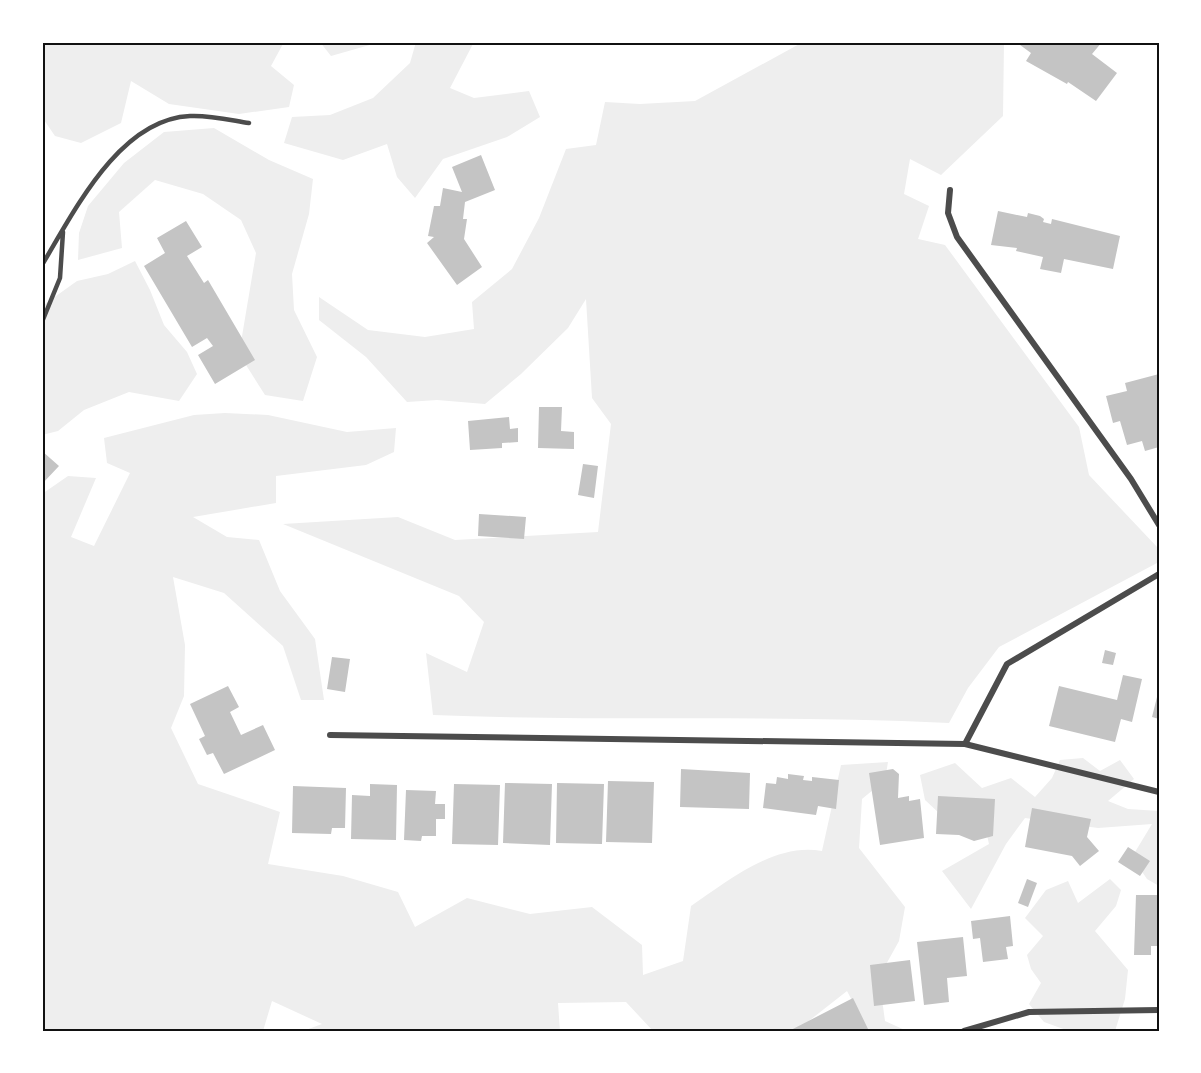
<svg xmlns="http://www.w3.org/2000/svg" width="1201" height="1073" font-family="'Nunito Sans',sans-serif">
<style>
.green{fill:#eee}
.building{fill:#c4c4c4}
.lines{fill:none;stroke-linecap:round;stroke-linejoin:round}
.service{stroke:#4c4c4c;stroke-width:4.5}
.minor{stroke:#4c4c4c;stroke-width:6}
.neatline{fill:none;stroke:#111;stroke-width:2}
</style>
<rect width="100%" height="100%" fill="#fff"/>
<path class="green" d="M42,42h242l-13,24 23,19 -5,22 -50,7 -70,-10 -38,-23 -10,42 -40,20 -26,-7 -13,-19z
M320,42h60l-49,14z
M416,42h58l-24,46 24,10 55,-7 11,26 -33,20 -64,22 -28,39 -18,-21 -10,-33 -44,16 -59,-17 8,-26 38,-2 43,-17 37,-35z
M803,42h201l-1,74 -62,59 -31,-16 -6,35 25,12 -11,33 27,6 134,182 10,48 69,73 -1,15 -158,84 -31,41 -19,35c-172,-9 -344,-1 -516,-8l-7,-62 41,19 17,-50 -25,-26 -176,-72 115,-7 57,23 143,-8 13,-108 -19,-26 -6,-99 -18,29 -47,46 -36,30 -48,-4 -30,2 -41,-45 -47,-37v-23l49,33 57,7 49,-8 -2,-27 40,-33 27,-51 27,-69 30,-4 9,-43 35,2 55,-3z
M214,128l55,32 44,19 -4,35 -17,60 2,36 23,47 -14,44 -38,-6 -26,-41 17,-101 -15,-33 -38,-26 -48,-14 -36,32 3,36 -44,12 1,-27 9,-27 36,-43 40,-31z
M135,261l15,29 14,35 23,27 10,22 -18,27 -50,-9 -45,18 -26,21 -16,4v-129l35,-25 31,-7z
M225,413l43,2 79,17 49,-4 -2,24 -28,13 -90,11v27l-83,14 34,20 32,3 21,51 35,48 9,61h-23l-18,-54 -59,-53 -51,-16 12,68 -1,51 -13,32 27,56 82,28 -12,52 75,12 55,16 17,35 52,-29 63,16 62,-7 50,38 1,30 40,-14 8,-55c37,-25 84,-64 131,-55l19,-86 47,-3 -3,18 -23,19 -3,49 46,59 -6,34 -20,36 6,44 22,10h-39l-21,-40 -51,40h-143l-27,-29 -68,1 2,28h-257l19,-7 -50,-23 -9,30h-221v-537l26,-18 28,2 -25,59 23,9 36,-73 -23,-10 -3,-25 90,-23z
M1083,758l17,13 20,-11 14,19 -26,22 20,8 31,2v75l-12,-7 -15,-22 20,-33 -54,4 -73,-10 -19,26 -35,65 -29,-38 47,-27 -6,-26 -29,9 -29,-27 -5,-25 35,-12 27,25 29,-10 24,19 17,-19 8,-18z
M1110,879l11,11 -5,16 -21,25 33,39 -3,29 -10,32h-46l-25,-9 -15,-18 12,-21 -10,-14 -4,-14 16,-19 -18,-18 21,-28 22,-9 10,22z"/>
<path class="building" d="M1016,42h86l-10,12 25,19 -21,28 -28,-19 -1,2 -41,-23 5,-8z
M481,155l14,35 -30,12 -2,17h4l-3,20 18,28 -25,18 -30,-42 7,-6 -6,-1 6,-30h6l3,-18 19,4 -10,-25z
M998,211l29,6 1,-4 12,3 4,3 -1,3 8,2 1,-5 68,17 -7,33 -49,-10 -3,14 -21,-4 3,-12 -27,-6 1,-3 -26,-3z
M186,221l16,26 -15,9 17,27 4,-3 47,80 -40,24 -17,-29 15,-9 -6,-8 -15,9 -48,-81 21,-13 -8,-15z
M1159,374v73l-14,4 -3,-10 -15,4 -7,-24 -7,2 -7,-27 21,-5 -2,-8z
M539,407h23l-1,24 13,1v17l-36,-1z
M509,417l1,12 8,-1v14l-16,1v5l-32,2 -2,-29z
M42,451l17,15 -17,18z
M583,464l15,2 -4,32 -16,-3z
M479,514l47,3 -2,22 -46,-3z
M1105,650l11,3 -3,12 -11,-2z
M332,657l18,2 -5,33 -18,-3z
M1123,675l19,4 -10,43 -11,-3 -6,23 -66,-16 10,-40 58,14z
M228,686l11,21 -9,5 11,23 22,-10 12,25 -51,24 -11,-21 -6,2 -8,-16 6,-3 -15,-32z
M1158,693h1v26l-7,-2z
M681,769l69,4 -1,36 -69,-2z
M893,769l6,5 -1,24 11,-2v5l11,-2 4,39 -44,7 -11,-72z
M788,774l16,2 -1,4 9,1v-4l27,3 -3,29 -18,-3 -2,9 -53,-7 3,-25 10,1 1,-7 11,2z
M608,781l46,1 -2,61 -46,-1z
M505,783l47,1 -2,61 -47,-2z
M557,783l47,1 -2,60 -46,-1z
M370,784l27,1 -1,55 -45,-1 1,-44 18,1z
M454,784l46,1 -2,60 -46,-1z
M293,786l53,2 -1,40h-13l-1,6 -39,-1z
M406,790l30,1 -1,13h10v15h-9v17h-14l-1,5 -17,-1z
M938,796l57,3 -2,37 -19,5 -15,-6 -23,-1z
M1032,808l59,11 -4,18 12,14 -19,15 -8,-10 -47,-9z
M1128,847l22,14 -10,15 -22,-14z
M1027,879l10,4 -9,24 -10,-4z
M1136,895h23v51h-8v9h-17z
M1010,916l3,30 -7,1 2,12 -25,3 -3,-24 -7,1 -2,-18z
M963,937l4,39 -20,2 2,24 -25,3 -7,-63z
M910,960l5,41 -41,5 -4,-41z
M853,998l16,33h-80z"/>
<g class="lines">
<path class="service" d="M42,265c32,-53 77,-146 148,-149 20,-1 40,4 59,7
M42,322l18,-44 3,-46"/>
<path class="minor" d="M950,190l-2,23 9,24 174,242 28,46
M330,735l635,9 194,48
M965,744l42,-80 152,-90
M964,1031l65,-19 130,-2"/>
</g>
<rect width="1201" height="1073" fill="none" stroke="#ffffff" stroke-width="87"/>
<rect x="44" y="44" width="1114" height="986" class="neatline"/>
</svg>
